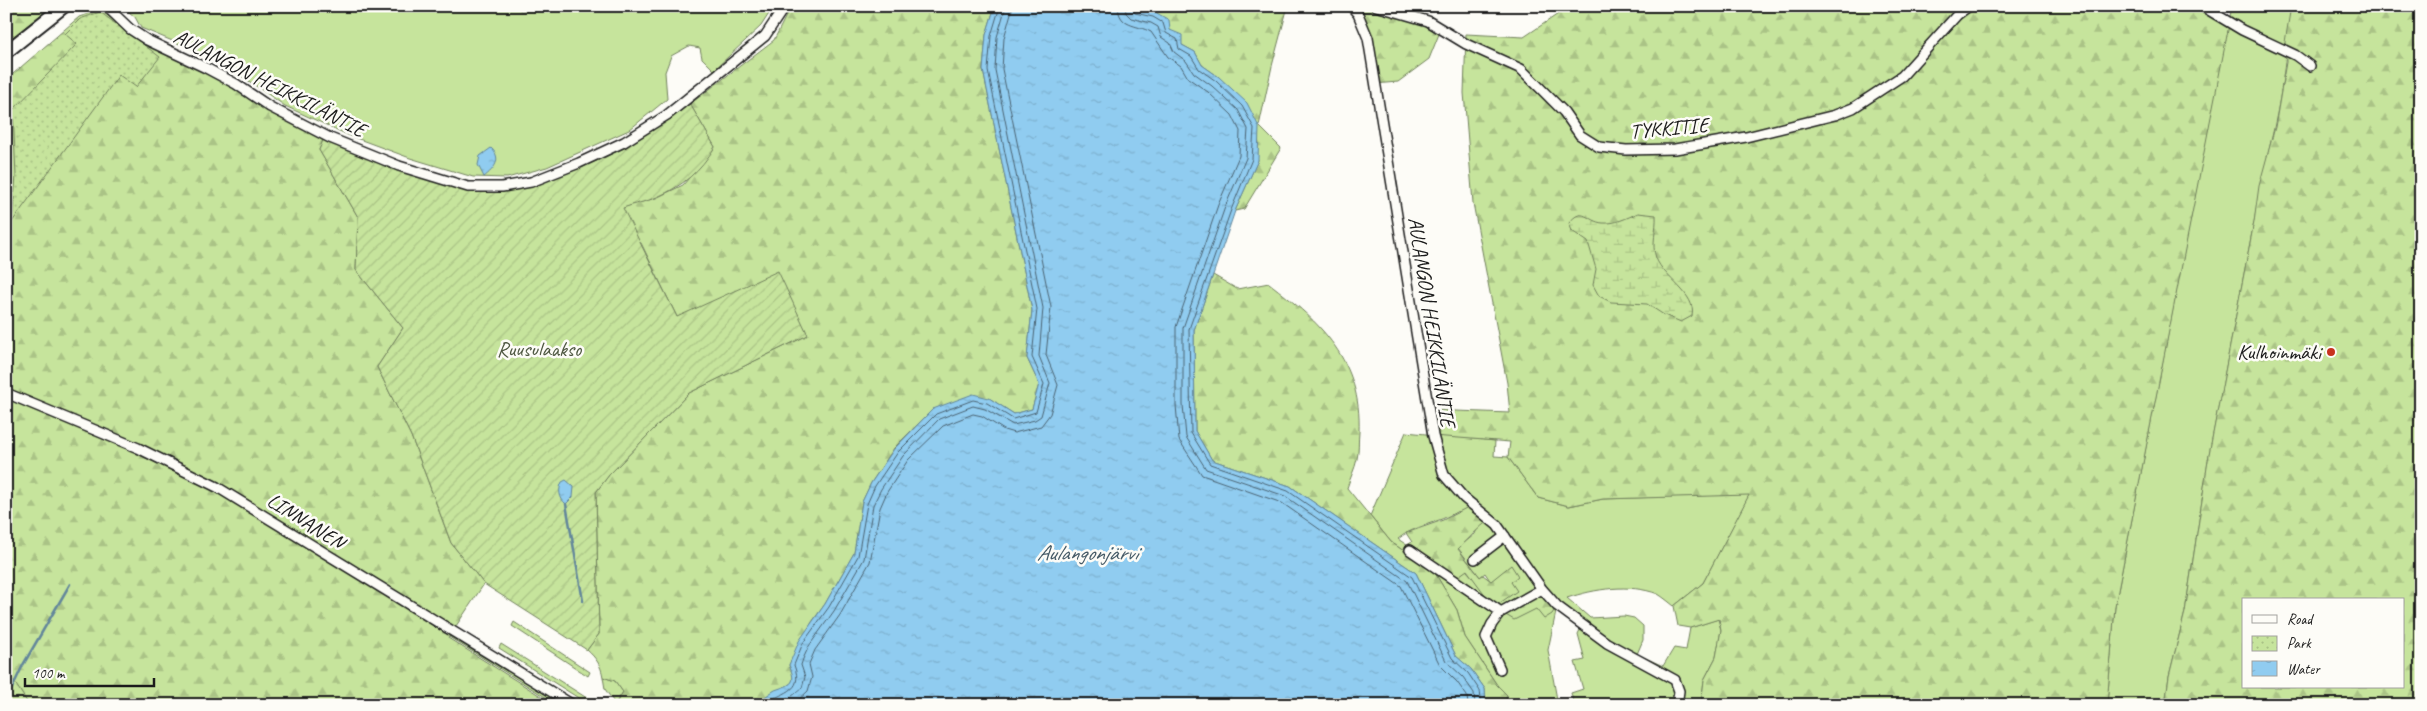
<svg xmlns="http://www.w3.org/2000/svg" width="2427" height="711" font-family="Caveat,sans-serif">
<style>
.grass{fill:#c6e49c;stroke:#71805c;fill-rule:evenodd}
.forest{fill:url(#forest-firs);stroke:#71805c;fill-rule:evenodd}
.wetland{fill:url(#wetland-marsh);stroke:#71805c}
.park{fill:url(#park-dots);stroke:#71805c}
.garden{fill:url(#garden-furrows);stroke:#71805c}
.water{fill:url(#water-ripples);stroke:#62869b}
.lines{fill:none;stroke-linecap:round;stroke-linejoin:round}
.shore{stroke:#4a6271;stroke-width:1}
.stream{stroke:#62869b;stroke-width:2.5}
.street-casing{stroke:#1c1c1c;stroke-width:12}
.secondary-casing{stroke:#1c1c1c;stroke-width:16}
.street{stroke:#fdfcf7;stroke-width:9}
.secondary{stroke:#fdfcf7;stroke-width:12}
.poi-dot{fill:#c8321e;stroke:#fdfcf7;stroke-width:2}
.labels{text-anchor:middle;stroke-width:5;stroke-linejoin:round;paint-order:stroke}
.street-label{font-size:21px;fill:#1c1c1c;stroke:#fdfcf7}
.park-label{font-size:21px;fill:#4f5842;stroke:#fdfcf7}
.poi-label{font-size:21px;fill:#1c1c1c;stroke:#fdfcf7;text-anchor:end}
.water-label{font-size:22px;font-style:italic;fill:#455a66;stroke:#fdfcf7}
</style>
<defs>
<pattern id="forest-firs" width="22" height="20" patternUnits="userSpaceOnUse" patternTransform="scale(1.25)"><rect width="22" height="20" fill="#c6e49c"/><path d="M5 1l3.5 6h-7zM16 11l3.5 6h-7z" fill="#aac386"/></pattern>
<pattern id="wetland-marsh" width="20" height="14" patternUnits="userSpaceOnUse" patternTransform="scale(1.25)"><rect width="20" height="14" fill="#c6e49c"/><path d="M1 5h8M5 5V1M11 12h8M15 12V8" fill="none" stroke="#aac386"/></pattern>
<pattern id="park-dots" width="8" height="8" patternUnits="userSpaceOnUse" patternTransform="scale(1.25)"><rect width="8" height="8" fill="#c6e49c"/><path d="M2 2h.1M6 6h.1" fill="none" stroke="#aac386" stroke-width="1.8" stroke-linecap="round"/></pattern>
<pattern id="garden-furrows" width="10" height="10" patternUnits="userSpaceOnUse" patternTransform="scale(1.25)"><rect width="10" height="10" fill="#c6e49c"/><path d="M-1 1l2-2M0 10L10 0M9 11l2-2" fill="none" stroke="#aac386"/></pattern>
<pattern id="water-ripples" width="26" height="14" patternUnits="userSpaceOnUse" patternTransform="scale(1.25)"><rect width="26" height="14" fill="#90ccf0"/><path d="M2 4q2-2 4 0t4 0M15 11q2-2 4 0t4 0" fill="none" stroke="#7cafcd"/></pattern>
</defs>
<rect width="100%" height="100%" fill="#fdfcf7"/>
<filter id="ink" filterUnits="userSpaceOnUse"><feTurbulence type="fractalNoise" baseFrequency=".02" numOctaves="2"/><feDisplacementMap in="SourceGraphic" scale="10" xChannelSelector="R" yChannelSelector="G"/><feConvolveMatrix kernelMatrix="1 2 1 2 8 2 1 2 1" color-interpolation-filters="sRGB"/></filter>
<g filter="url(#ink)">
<path class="grass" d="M515,6l6,5 28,-5 16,5 3,-5h206l-13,20 -47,44 -12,-12 -2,-10 -11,-2 -18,10 -6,16 2,27 -38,31 -82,37 -40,11 -34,-1 -63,-19 -62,-23 -63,-29 -42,-29 -44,-25 -58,-24 -6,-11 -12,-10z
M2232,6h59c-4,41 -8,82 -17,122 -7,32 -15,62 -20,94l-45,233 -24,157 -16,64 -4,29h-58l8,-99z
M1406,432l89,9 -1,15 14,1 30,41 31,8 34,-7 147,-5 -47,89 -29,23c-5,-4 -11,-9 -16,-12 -29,-11 -63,-5 -91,4l23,20 34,-2 10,2 9,8v14l-6,14 26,12 11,-18 12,2 4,-22 28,-9 3,11 -5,27 -12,23 -3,25h-127l-3,-12 12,-4 -8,-27 10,-2 -7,-26 4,-8 -25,-19 -9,43 10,55h-36l-5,-5v5h-13l3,-10 -10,-10 -32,-48 -8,-27 -22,-37 -44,-31 -21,-26zM1458,511l19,18 -2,5 -17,14 22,29 5,-4 6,9 20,-16v16h-34l-11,-12 -11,8 -57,-39c15,-13 41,-16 60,-28z
M514,622l76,50 -2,4 -76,-50z
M453,630l120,75h-15l-109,-68z
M501,644l89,56 -2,4 -89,-56z
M603,677l12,4 8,11 -8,12 -10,-15z"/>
<path class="forest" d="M6,6h46l-46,36z
M791,6h204l-9,29 -3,35 49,240 -5,48 12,26 -7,25 -18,5 -25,-16 -56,11 -39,39 -23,35 -9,19 -8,51 -29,51 -13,18 -23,43 5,11 -2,6 -6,5 -12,4 -19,14h-140l8,-13 -8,-11 -12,-4c-2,-12 -7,-19 -16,-27l12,-16 -3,-142 13,-17 80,-82 119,-58 -131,-18 -36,-74 -49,-27 64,-18 27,-13 32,-38 -25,-43 84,-64z
M1125,6h163l-16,60 -13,60 22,22 -37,61 -9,2 23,-51 -39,-83 -17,-12 -7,-13 -13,-7 -27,-33z
M1363,6l57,2 7,13 14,8 -12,30 -31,23 -24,2 -6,-46 -10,-24z
M1570,6h628l31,19 -114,581 -8,99h-406l3,-25 12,-23 5,-27 -2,-11 -29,9 -12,-2 -4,-20 29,-23 46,-88 -146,4 -34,7 -31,-8 -30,-41 2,-15 -77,-6 -4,-26 81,3 -3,-30 -34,-180 -9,-110 2,-59 58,3z
M2291,6h130v699h-256l4,-29 16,-64 24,-158 45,-232 5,-36 16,-59 11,-65 -1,-20zM2243,600h160v87h-160z
M100,10l26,19 198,109 -5,12 39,67 -2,53 47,58 -26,39 34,69 40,107 33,41 -36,54 107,67h-549v-625l73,-63z
M1213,275l24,14 32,-6c52,40 93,78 90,149 -1,9 0,19 -2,27 -2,10 -7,19 -10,29l44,54 44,31 22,37 8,27 32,48 10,10 -3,10h-18l-1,-16 -14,-20 -15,-13 -40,-83 -126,-87 -78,-26 -17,-29 -1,-101z
M1472,505l18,14c-12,9 -21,20 -32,30l22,28 3,-2 8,6 20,-16 7,11 -7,6 6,9 -23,16 -27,-37 -11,8 -49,-33 5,-3 -6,-9 37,-13z
M1542,589l15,17 -5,8 -8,5 -8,-10 -22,11 -13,-8z"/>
<path class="wetland" d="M1638,213l18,2c1,14 -5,29 0,43 8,21 41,36 36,58l-11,6 -17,-7 -17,-11 -36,-2 -12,-6 -6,-11 3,-16 -8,-27 -16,-11 -3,-8c14,-18 18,-1 34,0 12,1 24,-5 35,-10z"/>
<path class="park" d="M100,12l60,45 -24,30 -17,-12 -107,147 4,-46 -3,-66 64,-66 -12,-10 15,-15z
M6,669l23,36h-23z"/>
<path class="garden" d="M690,104l25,43c-15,24 -32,39 -58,50 -11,5 -24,7 -34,11l54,109 101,-46 30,64 -119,58 -80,82 -13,17 3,142 -12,16 -103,-66 -33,-41 -40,-107 -34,-69 26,-39 -47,-58 2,-53 -39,-67 5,-12 145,53 63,-7 49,-16 45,-21z"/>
<path class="water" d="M995,6h130l30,6 14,8 1,10 12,5v10l13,7 7,13 17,12 28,26 12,24 -1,33 -23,51 -41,119 1,101 17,29 78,26 126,87 40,83 15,13 14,20 1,16h-731c6,-5 13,-11 20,-15 17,-6 22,-6 14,-25l10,-24 26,-37 29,-51 8,-51 9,-19 23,-34 39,-40 40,-15 16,4 25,16 18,-5 7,-25 -12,-26 5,-48 -49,-240 3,-35z
M491,148c12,11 3,21 -7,29l-6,-12 2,-9z
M566,480l8,7 -1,10 -7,7c-7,-6 -8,-14 -4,-22z"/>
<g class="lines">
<path class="shore" d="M1118,6c1,22 18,18 33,26l17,25 13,9 7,12 20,14 24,23 8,16 -1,25 -21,49 -42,122v78l3,35 23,35 80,28 119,83 39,79 17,17 10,14 1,9
M1125,6l1,7 5,5 20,5 7,4 3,10 9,6 4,9 12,9 8,12 18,13 26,24 10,19 -2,29 -21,49 -42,121v77l3,32 20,32 79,27 122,85 39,80 17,16 11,16 1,12
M1132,6l3,7 18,4 10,6 3,10 11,6 2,10 12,7 8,13 17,12 26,25 12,22 -2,31 -21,51 -42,119 2,104 19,31 78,27 124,86 40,81 16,15 12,18 2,14
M763,705c18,-14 42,-11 31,-40l9,-22 26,-36 29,-51 9,-52 8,-18 23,-34 38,-38 37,-14 14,3 26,16 23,-7 8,-28 -12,-27 5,-48 -49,-239 3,-34 9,-30
M774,705l17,-8 11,-9 3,-11 -4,-12 2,-6 6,-13 25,-35 30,-52 9,-54 8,-16 22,-33 36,-37 34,-13 12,3 28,16 22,-5 6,-4 9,-33 -11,-27 4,-48 -48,-238 2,-33 9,-31
M793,705l15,-14 4,-14 -3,-13 6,-14 25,-35 30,-53 10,-54 7,-16 21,-32 35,-34 30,-12 9,2 22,14 10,3 27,-7 9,-12 8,-29 -12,-30 5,-48 -49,-238 2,-31 9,-32"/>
<path class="stream" d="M566,504l17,97
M6,701l17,-36 47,-81"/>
<g class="street-casing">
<path id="street" d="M106,6l24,23 17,11 59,28 30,16 34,23 60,31 69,28 69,21h34l29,-5 48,-19 45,-21 43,-27 98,-79 20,-30
M1351,6l7,8 10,24 65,398 11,39 20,23 33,27 45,64 15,17 50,37 68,37 4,11 -2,14
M1376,6l52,15 38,23 55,25 43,43 16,23 19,12 27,3 49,-1 71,-12 89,-22 18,-7 49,-32 55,-61 12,-9
M2202,6l40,24 53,25 15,11
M6,393l132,55 79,39 356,218
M1410,550l91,62 41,-23
M1475,559l30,-23
M1500,669l-14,-32 6,-13 9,-12"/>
</g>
<g class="secondary-casing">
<path id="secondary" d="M6,52l58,-46"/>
</g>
<use href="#street" class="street"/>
<use href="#secondary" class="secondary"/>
</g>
</g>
<circle class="poi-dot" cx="2331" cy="352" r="5"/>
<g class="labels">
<g class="street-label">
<text transform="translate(270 83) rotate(27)" y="7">AULANGON HEIKKILÄNTIE</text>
<text transform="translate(1669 128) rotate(-5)" y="7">TYKKITIE</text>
<text transform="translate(1432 322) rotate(81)" y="7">AULANGON HEIKKILÄNTIE</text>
<text transform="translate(306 521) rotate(32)" y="7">LINNANEN</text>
</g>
<g class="park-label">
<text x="539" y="356">Ruusulaakso</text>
</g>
<g class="poi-label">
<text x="2321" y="359">Kulhoinmäki</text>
</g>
<g class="water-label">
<text x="1087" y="560">Aulangonjärvi</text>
</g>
</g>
<rect width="2427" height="711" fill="none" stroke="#fdfcf7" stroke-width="25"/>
<rect x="12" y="12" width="2402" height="686" fill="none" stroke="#1c1c1c" stroke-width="2" filter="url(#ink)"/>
<rect x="2242" y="598" width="162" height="90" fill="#fdfcf7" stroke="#a3a29f"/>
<rect x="2252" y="615" width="25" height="8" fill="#fdfcf7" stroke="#a3a29f"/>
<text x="2287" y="624" font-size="15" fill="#1c1c1c">Road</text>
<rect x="2252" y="636" width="25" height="15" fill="url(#park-dots)" stroke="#a3a29f"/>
<text x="2287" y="648" font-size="15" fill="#1c1c1c">Park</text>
<rect x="2252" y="661" width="25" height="15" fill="url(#water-ripples)" stroke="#a3a29f"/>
<text x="2287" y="674" font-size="15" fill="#1c1c1c">Water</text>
<path d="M25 678v8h129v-8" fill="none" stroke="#1c1c1c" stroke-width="2.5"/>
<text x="32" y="678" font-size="15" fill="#1c1c1c" stroke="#fdfcf7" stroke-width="4" paint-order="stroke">100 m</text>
</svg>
